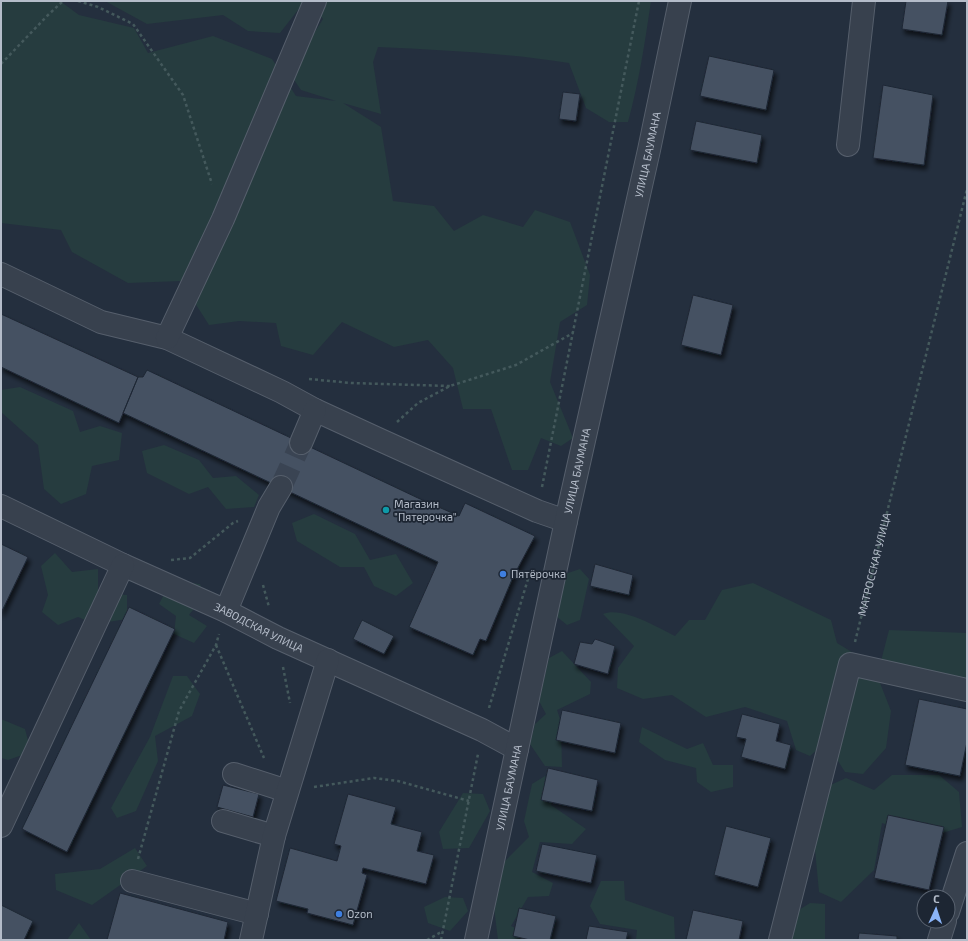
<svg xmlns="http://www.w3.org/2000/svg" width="968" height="941" font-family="'Exo 2',sans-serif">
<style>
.green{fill:#263c3f}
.building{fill:#455162;stroke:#1f2835;filter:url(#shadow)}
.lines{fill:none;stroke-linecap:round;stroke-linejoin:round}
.minor-tunnel{stroke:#3a4453;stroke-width:22;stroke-dasharray:22 11;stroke-linecap:butt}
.minor-casing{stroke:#565f6c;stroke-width:24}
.path{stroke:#44595c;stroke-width:2.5;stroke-dasharray:3 3;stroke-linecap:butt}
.minor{stroke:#38414e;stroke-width:22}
.culture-dot{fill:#0f9aa8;stroke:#1d2633;stroke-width:1.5}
.shop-dot{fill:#3f7fe0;stroke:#1d2633;stroke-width:1.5}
.labels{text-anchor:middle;stroke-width:3.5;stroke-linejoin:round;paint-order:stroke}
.street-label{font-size:11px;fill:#b4bcc9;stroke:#1d2633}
.poi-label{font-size:11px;fill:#b4bcc9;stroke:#1d2633;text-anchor:start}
</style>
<defs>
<filter id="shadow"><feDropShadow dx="2.5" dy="4.5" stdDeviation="2" flood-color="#0009"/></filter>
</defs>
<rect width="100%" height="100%" fill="#242f3e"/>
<path class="green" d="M1,1h59l19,14 55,13 14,25 65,-17 59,23 24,37 40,5 -35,-11 -11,-16 9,-17 24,-38 -14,-18h342c-6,41 -12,81 -23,121h-19l-23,-14 -17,-45c-63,-10 -127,-13 -191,-16l-5,15 8,52 -38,-11 38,24 12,74 41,5 20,25 29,-16 40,12 12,-17 35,12 20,53 -3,30 -27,17 -10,60 23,56 -12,8 -20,-8 -13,32h-16l-21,-61h-28l-10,-41 -25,-28 -34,7 -52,-25 -29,33 -32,-9 -5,-23 -37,-2 -30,4 -28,-44 -53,2 -56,-31 -11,-22 -60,-7z
M105,1h200l-25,32 -32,-2 -25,-16 -76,9z
M20,387l53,24 7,21 20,-6 22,7 -3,27 -27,6 -6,28 -25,10 -17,-15 -6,-44 -37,-33v-22z
M164,445l35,15 14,18 23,-2 23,19 -5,12 -28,2 -18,-22 -19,7 -42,-21 -5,-22z
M314,514l41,20 15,26 26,-6 17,29 -17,13 -22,-10 -10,-19h-24l-43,-26 -5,-18z
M55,553l17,19 26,-3v24l29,2v24l-32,5 -17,-7 -20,8 -16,-13 6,-17 -7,-29z
M580,569l9,10 -9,41 -13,5 -11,-9 9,-42z
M171,581l29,3 4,12 -15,19 18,11 -13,17 -20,-9 2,-18 -17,-12z
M753,583l78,37 6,23 36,22 18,46 -5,37 -23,26 -18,-2 -19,-30 -16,14 -14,-6 -9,-29 -42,-14 -39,10 -34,-22 -29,4 -26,-11 1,-20 16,-22 -31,-32c19,-8 54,13 72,22l14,-16h16l17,-30z
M889,630l78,3v48l-86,-20z
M562,651l29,31 -1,12 -33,16 4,12 1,45 -17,-1 -15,-22 5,-20 11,-10 -7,-13 10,-43z
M173,676h14l13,18 -8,22 -37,20 3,25 -22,50 -19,7 -6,-10 39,-71z
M1,719l24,10 6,23 -23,8 -7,-2z
M642,727l45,22 16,-6 10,22h20v22l-22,5 -14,-10 -1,-14 -31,-8 -26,-18z
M892,775h47l20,17 3,35 -36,11 -44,-15 -8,47 -33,32 -22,-10 -6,-64 11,-40 22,-10 28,12z
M545,776l9,12 -3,17 35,24 -14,15 -32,-2 -8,30 21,11 -4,13 -21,1 -17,29 32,14h-45l-5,-41 6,-32 30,-30 -5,-16 8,-37z
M463,793l20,1 7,17 -21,37 -26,1 -4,-17z
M135,848l12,18 -55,39 -36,-15 -1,-16 45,-5z
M601,881h23l1,19 49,17 1,23h-39l1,-10 -37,-6 -10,-18z
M445,897l18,1 5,13 -18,20 -22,-8 -4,-16z
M810,903l15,1v36h-40l6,-25z
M79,923l12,17h-25h1z"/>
<path class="building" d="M906,1h42l-6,34 -40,-6z
M709,56l65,14 -8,40 -66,-14z
M883,85l50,10 -9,70 -51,-7z
M563,92l17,2 -4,27 -17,-2z
M696,121l66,14 -5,28 -67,-13z
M693,295l40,10 -12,50 -40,-10z
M1,314l137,63 -19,46 -118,-56z
M147,370l271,128 41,18 6,-13 70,33 -22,41 -27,64 -6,-2 -7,16 -64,-28 29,-65 -315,-149 15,-36h5z
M1,544l27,13 -27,56z
M595,564l38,11 -4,20 -39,-9z
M129,607l46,22 -108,223 -45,-23z
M362,620l32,16 -10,18 -31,-15z
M595,639l20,7 -7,28 -34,-10 6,-22 12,2z
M919,699l48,10v33l-7,34 -55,-11z
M562,710l59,13 -6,30 -59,-13z
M742,714l38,10 -4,17 15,4 -6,24 -44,-12 5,-18 -10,-2z
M548,768l50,12 -6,31 -51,-11z
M223,785l36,9 -6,23 -36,-10z
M348,794l48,13 -5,17 31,8 -5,19 17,4 -8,29 -63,-16 -1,5 5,2 -14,50 -46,-12 1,-4 -32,-8 14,-53 47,13 4,-15 -7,-2z
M888,815l56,12 -15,63 -55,-12z
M726,826l45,12 -13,49 -44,-12z
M542,844l55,11 -6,28 -55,-12z
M120,893l108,29 -4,18h-117z
M1,905l32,16 -9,19h-23z
M519,908l37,8 -6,24h-20l-17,-4z
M693,910l50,11 -4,19h-53z
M589,926l39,6 -2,8h-40z
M859,933l38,3v4h-39z"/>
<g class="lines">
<path class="minor-tunnel" d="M281,487l20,-44"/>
<g class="minor-casing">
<g id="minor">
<path d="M848,145l16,-144"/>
<path d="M1,274l100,48 66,16 115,54 33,18 63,29 159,72 29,10"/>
<path d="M167,338l56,-119 92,-218"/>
<path d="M301,443l14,-33"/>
<path id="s2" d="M1,506l122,59 103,46 52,27 204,92 35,19"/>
<path d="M226,611l43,-104 12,-20"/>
<path d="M234,774l53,17"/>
<path d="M223,821l51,15"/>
<path d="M1,826l122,-261"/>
<path d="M132,881l125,33"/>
<path d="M948,912l19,-59"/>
<path d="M251,940l23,-104 54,-176"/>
<path id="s3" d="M476,940l90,-419 83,-371 31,-149"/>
<path d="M780,940l70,-276 117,26"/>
<path d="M939,940l6,-19"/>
</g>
</g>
<g class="path">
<path d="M78,1l20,6 35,17 50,71 29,89"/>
<path d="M1,64l46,-48 16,-15"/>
<path d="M309,379l42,4 99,3"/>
<path d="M397,422l21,-19 32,-17 66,-21 57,-32"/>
<path d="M542,487l97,-486"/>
<path d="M171,560l19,-2 43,-35 5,-2"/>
<path d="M263,585l6,22"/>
<path id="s1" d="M855,642l112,-453"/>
<path d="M216,645l48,113"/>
<path d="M283,667l7,36"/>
<path d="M489,708l39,-129"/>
<path d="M314,787l60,-9 24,3 71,20"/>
<path d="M138,859l41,-148 37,-66 3,-11"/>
<path d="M427,940l16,-9"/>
<path d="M441,940l37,-186"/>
</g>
<use href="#minor" class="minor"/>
</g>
<circle class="culture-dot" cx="386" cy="510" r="4"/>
<g class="shop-dot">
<circle cx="503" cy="574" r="4"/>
<circle cx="339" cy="914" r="4"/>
</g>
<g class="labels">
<g class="street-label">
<text dy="4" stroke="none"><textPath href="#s3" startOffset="804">УЛИЦА БАУМАНА</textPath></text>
<text dy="4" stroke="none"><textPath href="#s3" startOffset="480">УЛИЦА БАУМАНА</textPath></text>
<text dy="4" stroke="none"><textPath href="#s1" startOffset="80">МАТРОССКАЯ УЛИЦА</textPath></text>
<text dy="4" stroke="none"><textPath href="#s2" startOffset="285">ЗАВОДСКАЯ УЛИЦА</textPath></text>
<text dy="4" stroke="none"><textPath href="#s3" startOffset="156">УЛИЦА БАУМАНА</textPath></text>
</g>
<g class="poi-label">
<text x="394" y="508">Магазин<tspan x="394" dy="13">"Пятерочка"</tspan></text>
<text x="511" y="578">Пятёрочка</text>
<text x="347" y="918">Ozon</text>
</g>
</g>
<rect width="968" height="941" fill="none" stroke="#b4bcc9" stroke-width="4"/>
<g transform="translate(936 909) rotate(3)"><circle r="19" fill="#1d2633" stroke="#59626f"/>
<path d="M0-3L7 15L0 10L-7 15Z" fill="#8ab4f8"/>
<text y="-6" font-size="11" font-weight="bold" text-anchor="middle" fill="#b4bcc9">С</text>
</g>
</svg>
